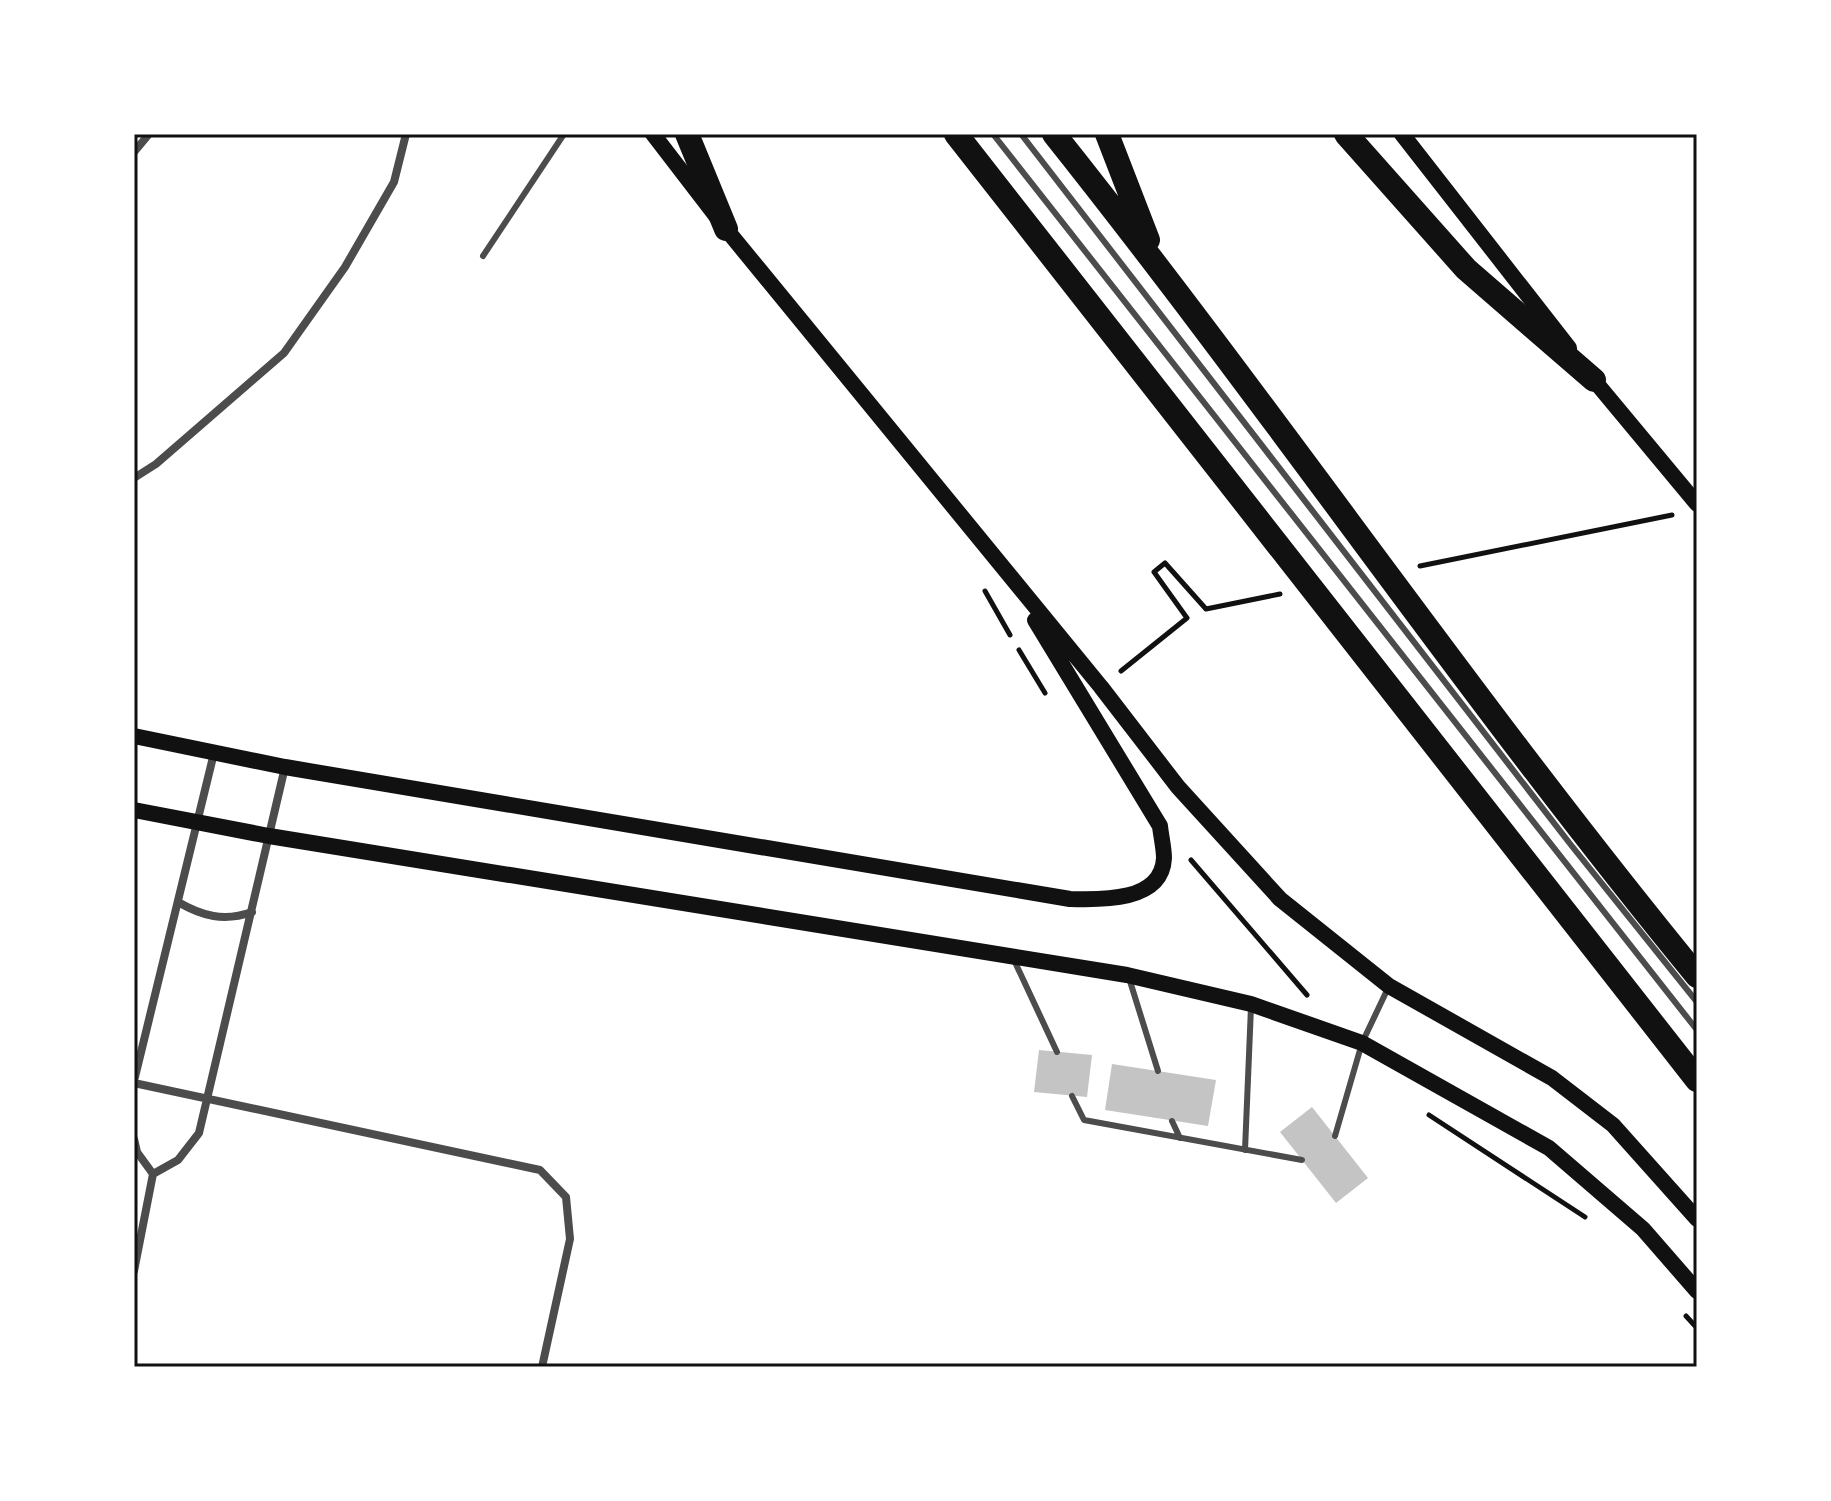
<svg xmlns="http://www.w3.org/2000/svg" width="1831" height="1501" font-family="'Public Sans',sans-serif">
<style>
.building{fill:#c4c4c4}
.lines{fill:none;stroke-linecap:round;stroke-linejoin:round}
.path{stroke:#111;stroke-width:5}
.service{stroke:#4c4c4c;stroke-width:6}
.minor{stroke:#4c4c4c;stroke-width:8}
.secondary{stroke:#111;stroke-width:16}
.motorway{stroke:#111;stroke-width:24}
.neatline{fill:none;stroke:#111;stroke-width:3}
</style>
<rect width="100%" height="100%" fill="#fff"/>
<path class="building" d="M1039,1050l53,5 -5,42 -53,-5z
M1112,1064l104,16 -8,46 -103,-16z
M1312,1107l56,71 -32,25 -56,-71z"/>
<g class="lines">
<path class="path" d="M1420,566l252,-51
M985,591l25,44
M1019,650l26,43
M1121,671l66,-53 -33,-46 11,-9 41,46 74,-15
M1191,860l116,135
M1429,1115l156,102
M1686,1316l11,12"/>
<path class="service" d="M993,134l704,896
M1021,134l550,711 126,157
M483,256l81,-122
M1014,960l43,92
M1129,978l29,93
M1072,1096l12,24 218,40
M1172,1121l8,17
M1335,1136l27,-93 27,-57
M1245,1150l6,-143"/>
<path class="minor" d="M134,152l15,-18
M134,478l22,-14 128,-111 61,-86 49,-85 12,-48
M178,902c24,14 46,20 74,10
M134,1081l80,-328
M134,1083l406,87 26,27 4,42 -28,128
M134,1139l3,13 16,22 -19,97
M153,1174l25,-14 21,-27 86,-366"/>
<path class="secondary" d="M653,134l73,95 375,458 77,100 102,112 109,87 163,92 61,47 84,94
M1402,134l167,214
M1588,373l109,131
M134,736l151,31 785,132c31,1 92,3 94,-41 0,-10 -3,-22 -4,-32l-125,-206
M134,810l135,26 858,139 124,29 111,39 187,105 94,81 54,62"/>
<path class="motorway" d="M687,134l39,95
M956,134l741,946
M1054,134c220,276 419,569 643,842
M1107,134l41,106
M1346,134l120,135 128,111"/>
</g>
<rect width="1831" height="1501" fill="none" stroke="#ffffff" stroke-width="272"/>
<rect x="136" y="136" width="1559" height="1229" class="neatline"/>
</svg>
